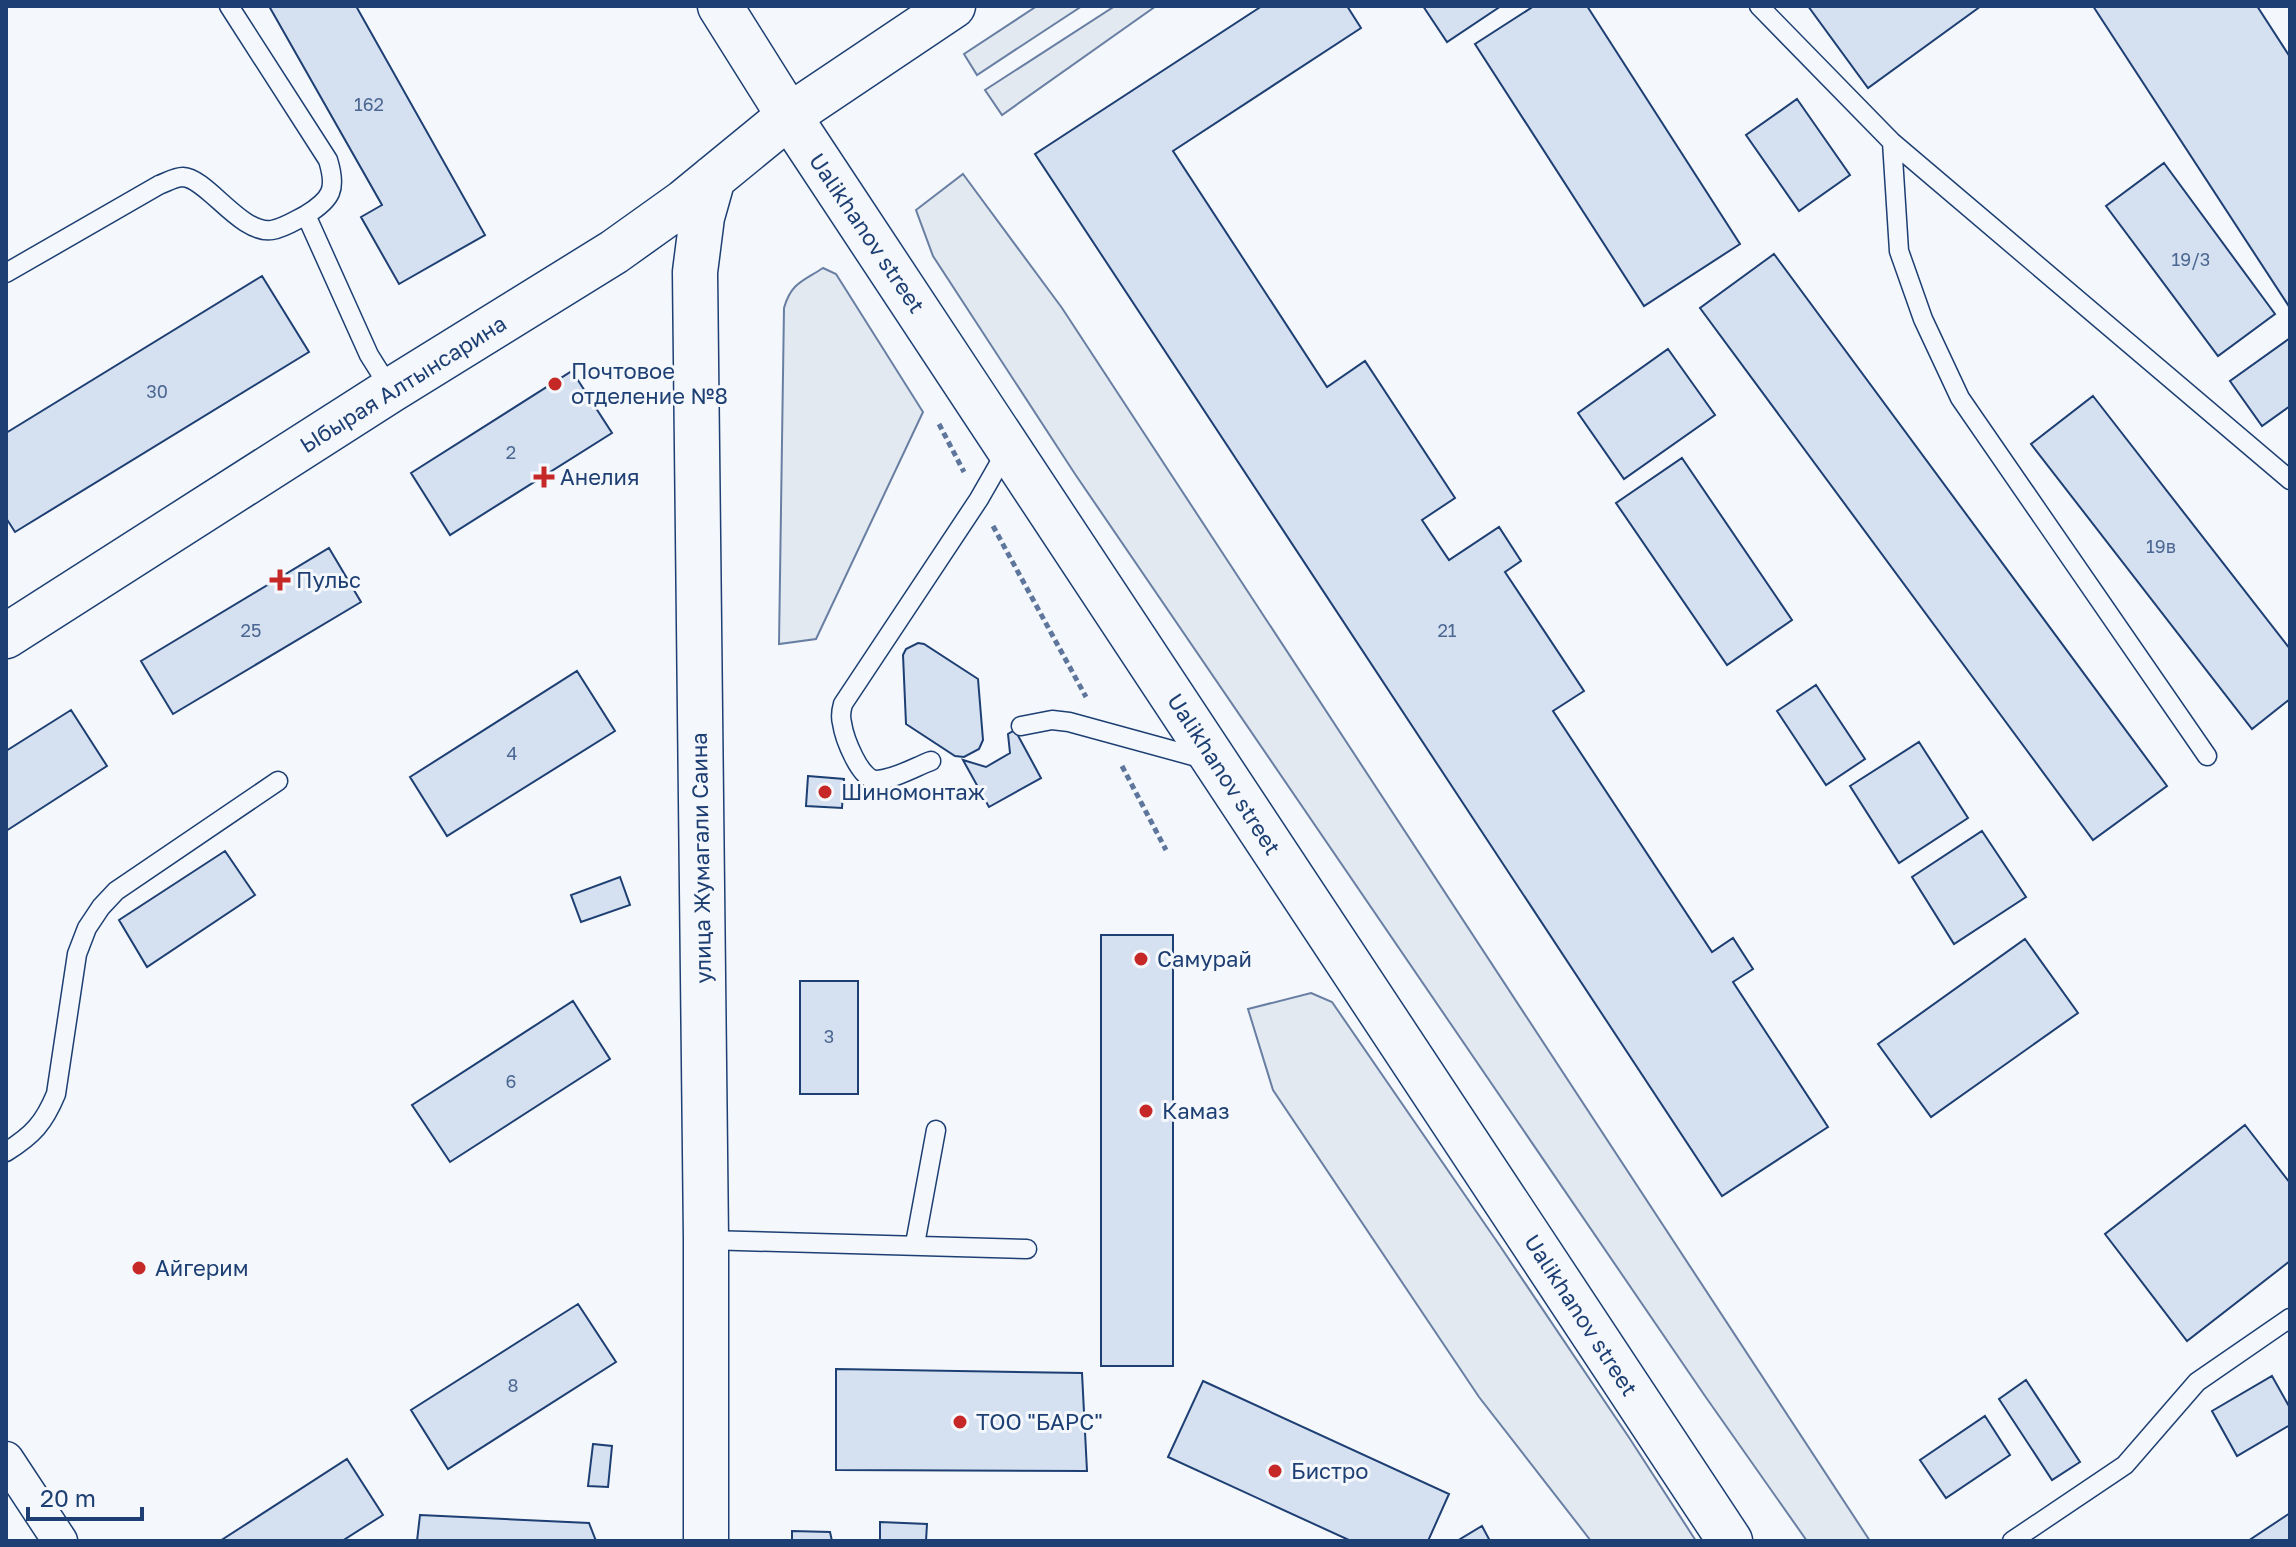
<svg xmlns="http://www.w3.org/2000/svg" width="2296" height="1547" font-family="'Golos Text',sans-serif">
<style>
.green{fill:#e3e9f0;stroke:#687fa3;stroke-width:2}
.building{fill:#d5e0f0;stroke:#1d3f73;stroke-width:2}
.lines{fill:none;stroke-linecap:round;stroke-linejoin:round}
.lane-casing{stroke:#1d3f73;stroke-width:21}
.street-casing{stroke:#1d3f73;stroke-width:37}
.secondary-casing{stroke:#1d3f73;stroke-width:47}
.highway-casing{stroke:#1d3f73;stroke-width:47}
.path{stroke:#5e769c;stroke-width:5;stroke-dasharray:6 4;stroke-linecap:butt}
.lane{stroke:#f4f7fb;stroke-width:18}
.street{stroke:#f4f7fb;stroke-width:34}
.secondary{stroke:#f4f7fb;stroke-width:44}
.highway{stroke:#f4f7fb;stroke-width:44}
.poi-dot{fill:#c62828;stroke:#f4f7fb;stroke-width:3}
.labels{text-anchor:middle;stroke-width:6;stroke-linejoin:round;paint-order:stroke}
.number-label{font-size:18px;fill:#4b6792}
.street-label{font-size:22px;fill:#1d3f73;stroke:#f4f7fb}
.poi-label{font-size:22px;fill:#1d3f73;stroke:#f4f7fb;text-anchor:start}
</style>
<rect width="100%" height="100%" fill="#f4f7fb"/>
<path class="green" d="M1037,6h45l-105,69 -13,-21z
M1115,6h41l-154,109 -17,-25z
M963,174l99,134 808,1233h-63l-102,-145 -630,-922 -142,-218 -17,-46z
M823,268l13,6 87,138 -107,227 -37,5 5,-336c7,-25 19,-27 39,-40z
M1311,993l21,9 168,244 130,193 66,102h-105l-112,-144 -206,-307 -25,-81z"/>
<path class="building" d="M269,6h87l129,229 -86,49 -38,-67 21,-12z
M1262,6h85l14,22 -188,123 154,236 38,-26 90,137 -33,22 27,40 50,-33 22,34 -16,11 79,119 -31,20 159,241 21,-14 20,31 -20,13 95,145 -106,69 -687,-1042z
M1423,6h78l-54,36z
M1534,6h53l153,238 -96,62 -169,-262z
M1808,6h173l-113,82z
M2093,6h164l33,51v251z
M1797,99l53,76 -51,36 -53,-76z
M2164,163l111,151 -57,42 -112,-150z
M1774,254l393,532 -74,54 -393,-532z
M262,276l47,76 -294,180 -9,-14v-85z
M2290,338v68l-28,20 -32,-45z
M1668,349l47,66 -91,64 -46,-66z
M572,371l40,62 -162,102 -39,-62z
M2093,396l197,253v50l-38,30 -221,-285z
M1682,458l110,162 -65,45 -111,-162z
M329,548l32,54 -188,112 -32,-53z
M918,643l6,1 54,35 5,61 -4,9 -15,8 -9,-1 -49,-32 -3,-69 3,-6z
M577,671l38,60 -168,105 -37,-59z
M1816,685l49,74 -39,26 -49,-74z
M71,710l36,56 -101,65v-80z
M1015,730l26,48 -52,29 -26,-47 23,7 24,-14 -2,-19z
M1919,742l49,76 -69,45 -49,-77z
M808,776l36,3 -2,29 -36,-2z
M1982,831l44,66 -72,47 -42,-67z
M225,851l30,44 -108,72 -28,-47z
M620,877l10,28 -49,17 -10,-27z
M1101,935h72v431h-72z
M2025,939l53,74 -147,104 -53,-73z
M800,981h58v113h-58z
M573,1001l37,58 -160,103 -38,-57z
M2245,1125l45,58v78l-103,80 -82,-107z
M578,1304l38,58 -168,107 -37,-59z
M836,1369l246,4 5,98 -251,-1z
M2272,1376l18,32v17l-53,31 -25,-45z
M2026,1380l54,82 -28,18 -53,-81z
M1203,1381l246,113 -21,47h-77l-183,-84z
M1985,1416l25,39 -64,43 -26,-38z
M593,1444l19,2 -4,41 -20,-1z
M347,1459l36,56 -41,26h-122z
M2290,1513v28h-42z
M420,1515l169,8 7,18h-179z
M880,1522l47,2 -1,17h-46z
M1482,1526l8,15h-33z
M792,1531l38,1 2,9h-40z"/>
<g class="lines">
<g class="lane-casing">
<path id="lane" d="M229,6l99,154c9,29 4,39 -22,55
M1759,6l133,136 398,338
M1892,142l7,109 24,68 37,79 247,358
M6,273l153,-88c8,-3 16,-8 24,-8 24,1 58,58 89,53 12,-2 24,-10 34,-15l63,140 22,35
M1021,726l31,-6 17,2 135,37
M931,761c-16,6 -36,18 -54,19 -17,1 -33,-43 -35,-57 -2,-7 -1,-12 1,-19l136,-205 28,-49
M6,1152c27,-17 38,-29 50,-58l21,-140 10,-26 14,-21 15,-16 162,-110
M706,1240l321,9
M915,1244l21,-114
M2012,1541l113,-76 72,-83 93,-64"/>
</g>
<g class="street-casing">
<path id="street" d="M6,1459l54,82"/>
</g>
<g class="secondary-casing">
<path id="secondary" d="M6,636l385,-246 223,-138 70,-50 105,-86 164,-110
M706,1541v-301l-11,-968 7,-55 11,-39"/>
</g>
<g class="highway-casing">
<path id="highway" d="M720,6l69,110 941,1425"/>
</g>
<path class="path" d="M939,424l25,48
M993,526l93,171
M1122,766l44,84"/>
<use href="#lane" class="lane"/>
<use href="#street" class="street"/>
<use href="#secondary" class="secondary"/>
<use href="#highway" class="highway"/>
</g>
<g class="poi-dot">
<circle cx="555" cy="384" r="8"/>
<path d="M540 465h8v8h8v8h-8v8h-8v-8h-8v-8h8z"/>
<path d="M276 568h8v8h8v8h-8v8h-8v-8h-8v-8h8z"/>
<circle cx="825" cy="792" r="8"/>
<circle cx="1141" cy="959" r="8"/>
<circle cx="1146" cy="1111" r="8"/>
<circle cx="139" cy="1268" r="8"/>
<circle cx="960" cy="1422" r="8"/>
<circle cx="1275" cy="1471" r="8"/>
</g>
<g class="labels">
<g class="number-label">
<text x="369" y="111">162</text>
<text x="2191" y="266">19/3</text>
<text x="157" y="398">30</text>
<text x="511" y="459">2</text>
<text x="2161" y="553">19в</text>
<text x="251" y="637">25</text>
<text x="1447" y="637">21</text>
<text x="512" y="760">4</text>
<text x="829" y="1043">3</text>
<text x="511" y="1088">6</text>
<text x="513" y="1392">8</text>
</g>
<g class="street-label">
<text transform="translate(867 233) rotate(56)" y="8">Ualikhanov street</text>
<text transform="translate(403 384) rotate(-32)" y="8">Ыбырая Алтынсарина</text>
<text transform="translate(1224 774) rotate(57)" y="8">Ualikhanov street</text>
<text transform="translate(701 858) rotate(-91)" y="8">улица Жумагали Саина</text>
<text transform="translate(1581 1315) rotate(57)" y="8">Ualikhanov street</text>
</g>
<g class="poi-label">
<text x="571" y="379">Почтовое<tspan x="571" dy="25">отделение №8</tspan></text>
<text x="560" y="485">Анелия</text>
<text x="296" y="588">Пульс</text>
<text x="841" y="800">Шиномонтаж</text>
<text x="1157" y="967">Самурай</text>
<text x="1162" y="1119">Камаз</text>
<text x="155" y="1276">Айгерим</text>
<text x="976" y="1430">ТОО "БАРС"</text>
<text x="1291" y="1479">Бистро</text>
</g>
</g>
<rect width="2296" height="1547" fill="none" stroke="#1d3f73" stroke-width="16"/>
<path d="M28 1507v12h114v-12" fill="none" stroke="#1d3f73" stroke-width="4"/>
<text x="40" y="1507" font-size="24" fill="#1d3f73" stroke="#f4f7fb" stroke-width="6" paint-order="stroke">20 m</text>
</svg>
